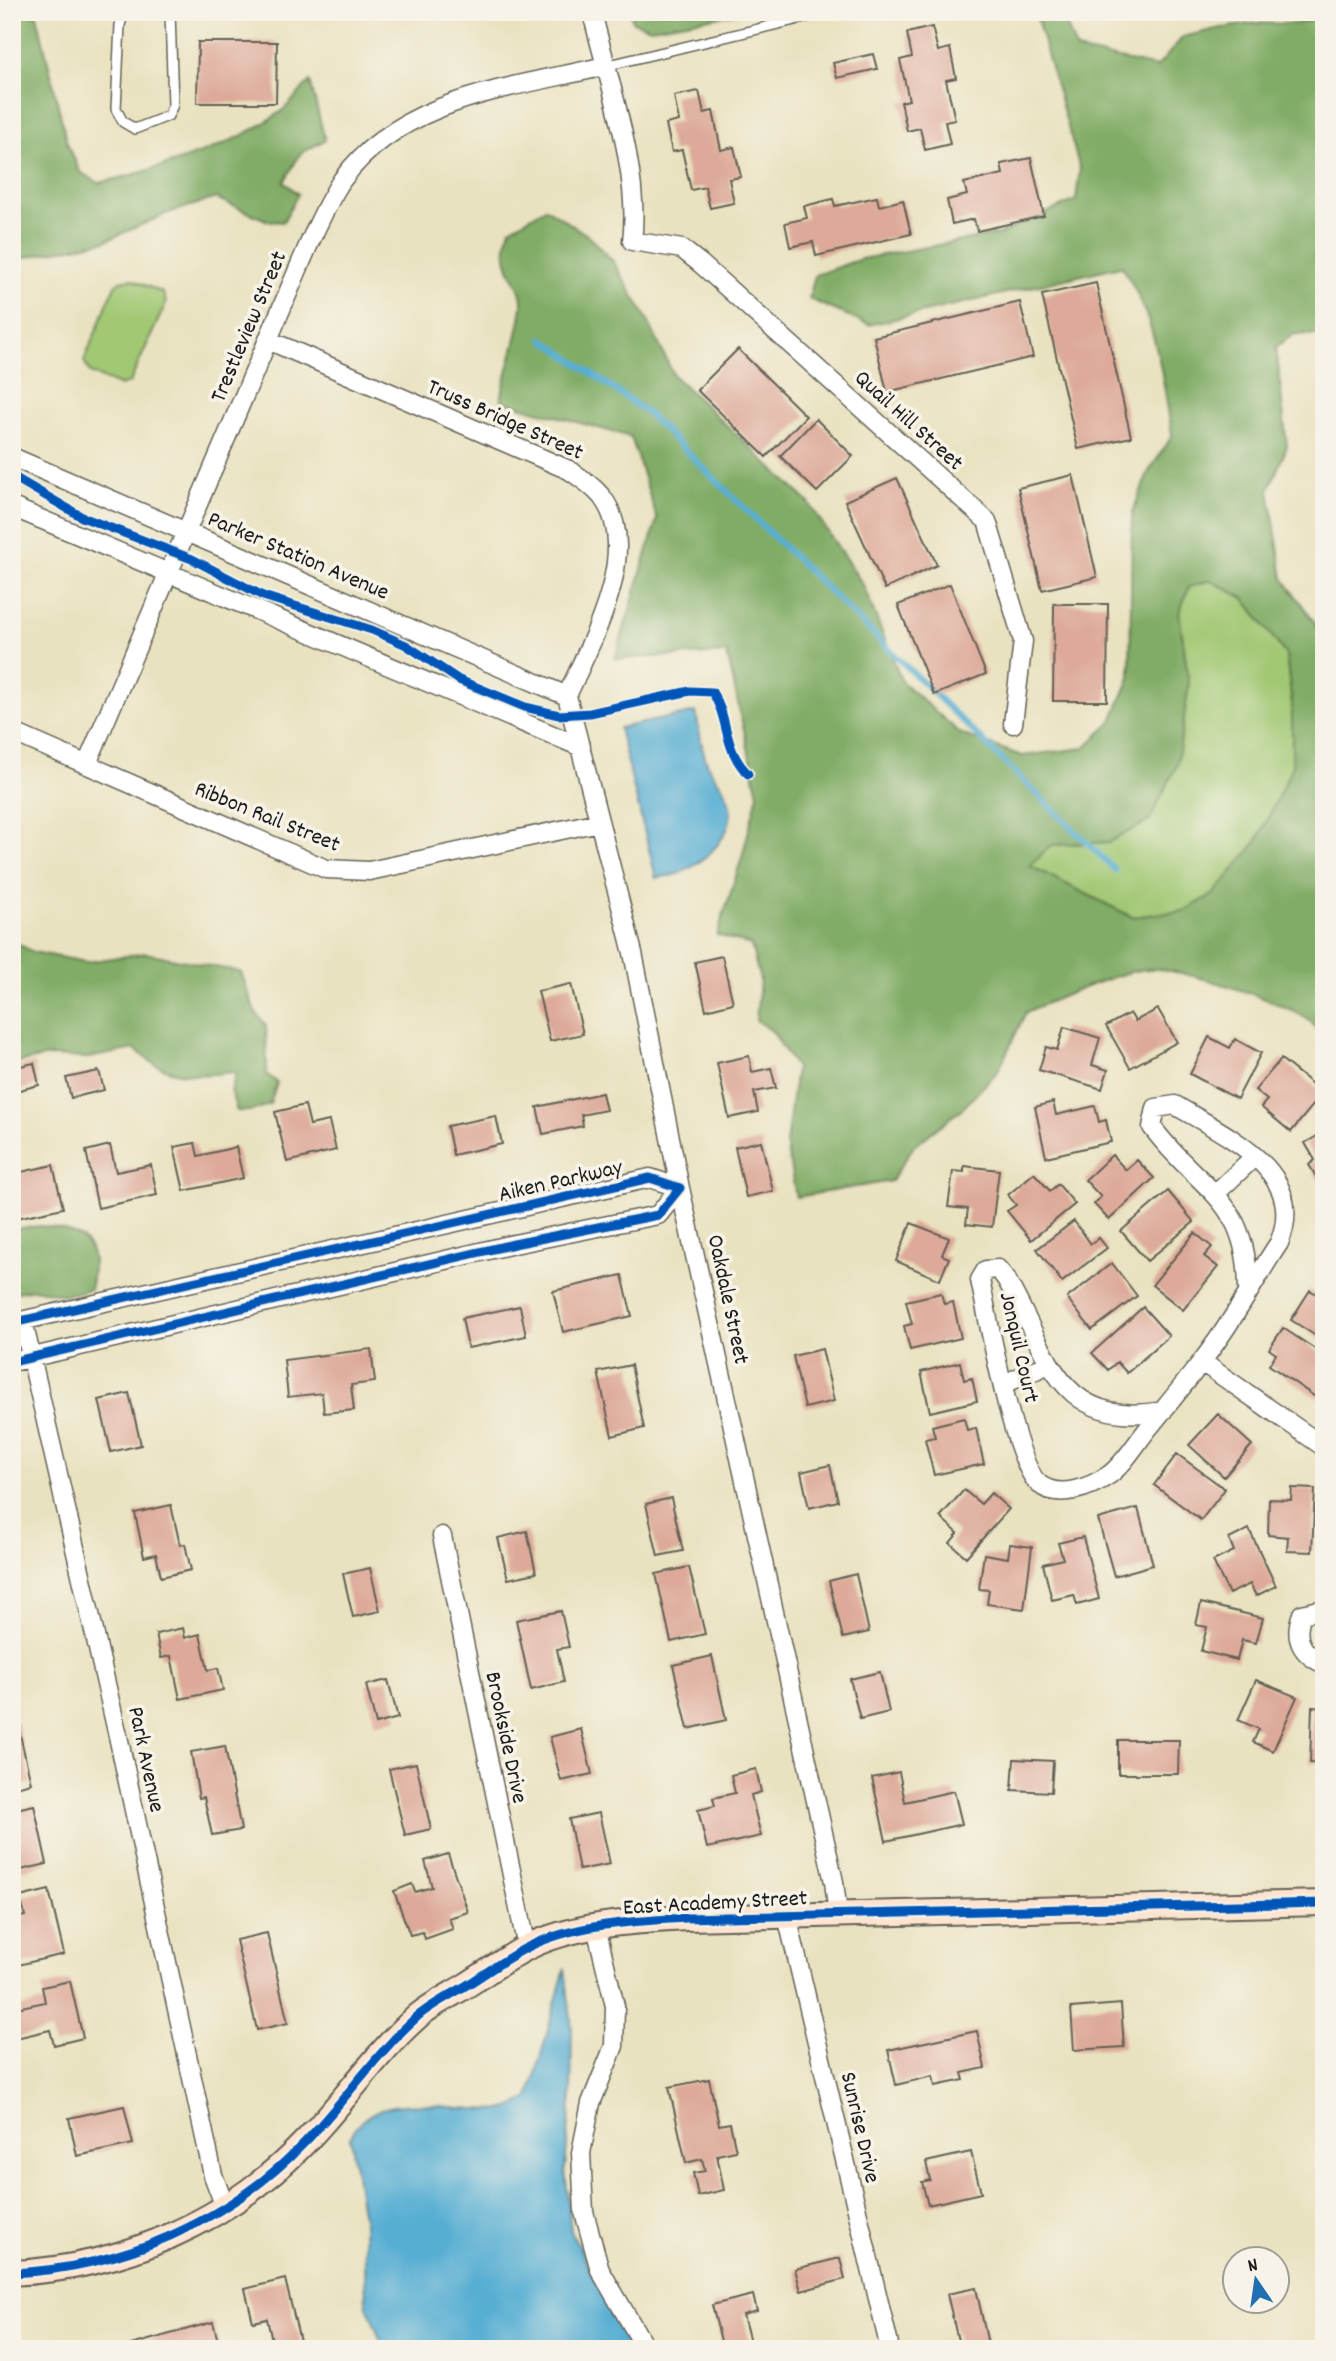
<svg xmlns="http://www.w3.org/2000/svg" width="1336" height="2361" font-family="Dekko,sans-serif">
<style>
.green{fill:#a1c873;stroke:#5e7248;stroke-width:2}
.forest{fill:#80ac65;stroke:#4e6440;stroke-width:2;fill-rule:evenodd}
.water{fill:#56aed3;stroke:#396578;stroke-width:2}
.lines{fill:none;stroke-linecap:round;stroke-linejoin:round}
.stream{stroke:#56aed3;stroke-width:6}
.building{fill:#dda998}
.lane-casing{stroke:#646155;stroke-width:12}
.street-casing{stroke:#646155;stroke-width:21}
.secondary-casing{stroke:#646155;stroke-width:28}
.lane{stroke:#fff;stroke-width:9}
.street{stroke:#fff;stroke-width:18}
.secondary{stroke:#fde4d0;stroke-width:24}
.cycleway-casing{stroke:#f7f3e8;stroke-width:13}
.cycleway{stroke:#0057b8;stroke-width:9}
.labels{text-anchor:middle;stroke-width:7;stroke-linejoin:round;paint-order:stroke}
.street-label{font-size:23px;fill:#1c1c1c;stroke:#f7f3e8}
</style>
<rect width="100%" height="100%" fill="#f7f3e8"/>
<filter id="ink" filterUnits="userSpaceOnUse"><feTurbulence type="fractalNoise" baseFrequency=".0143" numOctaves="2"/><feDisplacementMap in="SourceGraphic" scale="14" xChannelSelector="R" yChannelSelector="G"/><feConvolveMatrix kernelMatrix="1 2 1 2 8 2 1 2 1" color-interpolation-filters="sRGB"/></filter>
<filter id="wash" filterUnits="userSpaceOnUse"><feTurbulence type="fractalNoise" baseFrequency=".00686" numOctaves="4" result="noise"/><feDisplacementMap in="SourceGraphic" scale="28" xChannelSelector="R" yChannelSelector="G"/><feGaussianBlur stdDeviation="1.57" result="paint"/><feColorMatrix in="noise" values="0 0 0 0 0 0 0 0 0 0 0 0 0 0 0 0 0 1.4 0 .05"/><feComposite in="paint" operator="in"/></filter>
<g filter="url(#wash)">
<rect width="100%" height="100%" fill="#e9e2c0"/>
<path class="green" d="M131,279l32,14 3,10 -36,79 -9,4 -31,-13 -6,-12 31,-76 5,-4z
M1210,580l34,18 42,57 6,49v64l-36,75 -42,51 -30,17 -52,6 -103,-51 22,-21 58,-3 80,-158 -10,-71 10,-26z"/>
<path class="forest" d="M12,12l25,3 30,128 13,29 19,11c56,-13 139,-37 185,-74 9,-8 17,-19 26,-28l15,59 -25,14 -16,28 14,12 -15,28 -15,-1 -52,-23 -48,15 -63,28 -83,17 -10,-2z
M630,12h116l-95,16 -18,-6z
M1035,12h27l14,38 81,17 26,-30 33,-8 39,-6 39,1 30,-7v318l-30,-1 -18,13 11,99 -18,44 14,88 32,45 9,22v395c-4,-5 -8,-13 -13,-18 -22,-19 -128,-53 -158,-53 -29,-1 -98,31 -127,43l-28,59 -35,37 -49,38 -23,35 -95,16 -10,-53 10,-76 -24,-37 -16,-11 4,-40 -9,-35 -34,-10 25,-78 16,-63 -31,-141 -112,6 42,-140 -26,-82 -130,-36c5,-32 18,-64 21,-96 2,-26 -27,-34 -12,-76l36,-21 41,27 26,26 34,58 27,57 134,126 55,83 39,97 59,52 61,22 62,-8 27,-25 19,-45 2,-164 16,-41 24,-37c-9,-60 -16,-119 -51,-170l-252,59 -60,-26 6,-24 46,-16 138,-25 77,-34 4,-31zM1210,580l34,18 42,57 6,49v64l-36,75 -42,51 -30,17 -52,6 -102,-51 21,-21 58,-3 40,-21 28,-56 12,-81 -10,-71 10,-26z
M12,940l21,12 53,10 60,-9 95,19 14,40 11,13 1,49 10,9 -7,21 -18,7h-15l-6,-19 5,-20c-42,4 -68,8 -101,-23l-47,9 -39,-2 -37,8z
M41,1226c43,6 60,16 49,63l-25,6 -31,-6 -22,4v-64z"/>
<path class="water" d="M696,712c3,16 5,38 12,53 7,15 20,24 22,42 5,27 -25,55 -48,65 -8,4 -18,4 -26,6l-37,-150z
M565,1968l7,60 -1,73 -6,68 6,62 31,62 36,56h-254l-18,-46 -2,-78 -14,-88c29,-56 106,-21 155,-28 8,-1 17,-7 24,-11z"/>
<g class="lines">
<path class="stream" d="M543,339l103,73 469,458"/>
</g>
<g id="blocks">
<path class="building" d="M932,27l6,24 12,-3 6,30 -10,2 9,40 -10,2 5,22 -25,6 -5,-22 -13,3 -6,-29 8,-2 -9,-40 12,-3 -5,-24z
M198,42h79l-1,61h-79z
M873,54l4,15 -40,9 -4,-15z
M699,91l5,22 9,-2 8,39 13,-3 7,30 -12,2 5,24 -24,5 -5,-21 -14,3 -9,-40 -10,2 -6,-28 13,-3 -5,-25z
M1031,158l13,58 -67,15 -3,-12 -22,5 -5,-24 20,-5 -3,-12 39,-9 -2,-10z
M877,197l2,9 24,-6 8,34 -95,22 -3,-14 -23,5 -5,-24 22,-5 -3,-12 29,-7 2,7z
M1096,283l35,154 -53,12 -36,-154z
M1020,302l13,55 -146,35 -13,-55z
M738,349l68,67 -40,41 -69,-67z
M816,419l37,37 -36,36 -37,-36z
M1073,475l24,102 -55,13 -24,-102z
M897,478l40,87 -52,24 -40,-88z
M950,584l36,90 -52,21 -36,-90z
M1054,604h54l-1,97h-54z
M722,956l11,47 -27,7 -11,-48z
M571,984l12,50 -33,7 -12,-50z
M1158,1009l19,33 -47,26 -24,-42 24,-13 5,8z
M1064,1027l36,11 -8,27 16,5 -6,19 -63,-19 7,-23 11,3z
M1209,1037l21,11 5,-9 26,14 -24,46 -47,-25z
M749,1056l3,16 19,-4 5,20 -22,4 4,20 -29,6 -12,-55z
M1281,1059l42,34 -32,39 -30,-25 6,-7 -12,-10z
M34,1063l5,22 -27,7v-24z
M99,1071l5,19 -33,8 -5,-20z
M602,1093l4,17 -25,5 2,11 -40,8 -6,-27z
M1053,1102l3,13 39,-9 4,16 7,-2 5,22 -65,15 -11,-50z
M305,1105l5,20 19,-4 7,29 -49,12 -12,-50z
M496,1116l6,28 -49,11 -6,-29z
M1324,1132v48l-4,3 -11,-18 6,-5 -10,-17z
M761,1141l12,50 -27,6 -11,-50z
M195,1143l3,13 38,-9 7,31 -59,13 -10,-44z
M110,1145l6,27 35,-7 6,30 -59,13 -12,-57z
M1112,1155l14,15 11,-10 17,18 -45,42 -15,-16 7,-7 -16,-17z
M53,1165l10,43 -51,11v-45z
M964,1166l35,4 -7,57 -26,-3 2,-15 -20,-2 5,-36 11,1z
M1034,1173l16,18 8,-7 17,20 -44,36 -24,-29 9,-6 -8,-10z
M1168,1191l26,31 -47,39 -26,-30z
M1074,1221l17,23 8,-6 8,10 -45,34 -25,-33z
M911,1223l38,15 -7,17 7,3 -9,22 -44,-19z
M1195,1233l17,14 -8,9 14,11 -35,43 -31,-25z
M1112,1263l25,33 -45,34 -25,-32z
M622,1275l10,41 -69,16 -10,-41z
M1324,1285v56l-33,-21 19,-30 8,5z
M941,1293l3,11 9,-2 8,36 -51,12 -6,-24 8,-2 -6,-23z
M520,1306l6,30 -58,12 -6,-30z
M1143,1307l26,29 -42,37 -10,-11 -9,8 -16,-17z
M1283,1328l41,27v33l-7,10 -48,-33 7,-11 -7,-5z
M371,1349l4,33 -24,3 3,25 -30,3 -2,-20 -34,4 -4,-37z
M822,1349l12,52 -29,7 -12,-52z
M960,1362l4,18 8,-2 5,23 -47,11 -9,-40z
M631,1365l13,63 -32,8 -14,-64z
M129,1393l12,52 -30,7 -12,-52z
M1218,1414l34,31 -28,32 -35,-32z
M964,1418l3,12 9,-2 8,36 -50,11 -9,-36 10,-2 -3,-11z
M1177,1454l48,35 -24,31 -47,-35z
M830,1465l8,36 -29,7 -8,-36z
M12,1485l6,21 -6,2z
M1292,1488l23,1 -3,63 -25,-1 1,-14 -20,-2 1,-36 22,1z
M964,1490l17,14 10,-11 18,16 -43,48 -16,-14 8,-10 -18,-16z
M671,1498l12,53 -25,5 -12,-52z
M171,1505l9,40 5,-1 6,26 -30,7 -5,-23 -12,3 -9,-44z
M1138,1508l15,57 -39,11 -16,-57z
M1249,1529l27,57 -20,10 -6,-12 -21,10 -16,-33 21,-10 -5,-12z
M527,1531l9,42 -28,6 -10,-41z
M1083,1537l16,62 -22,6 -3,-10 -22,5 -9,-36 20,-5 -5,-16z
M1010,1544l22,3 -8,62 -37,-5 2,-14 -10,-1 5,-35 24,4z
M689,1567l16,67 -34,8 -15,-68z
M370,1568l10,43 -27,6 -10,-43z
M856,1574l13,58 -26,6 -14,-57z
M1201,1603l62,15 -7,25 -14,-3 -5,20 -36,-9 6,-24 -11,-2z
M561,1611l8,36 -12,2 7,33 -33,8 -15,-70z
M183,1628l2,10 15,-4 8,36 10,-2 5,22 -43,9 -9,-43 -10,2 -5,-24z
M712,1656l14,64 -38,9 -15,-64z
M880,1672l9,40 -29,7 -10,-40z
M388,1680l10,38 -22,6 -10,-39z
M1256,1680l41,17 -24,54 -20,-9 6,-13 -21,-9z
M1312,1707l12,1v55h-14z
M17,1721l14,62 -19,5v-66z
M581,1729l11,45 -31,7 -11,-44z
M1118,1740h61l-1,34h-60z
M225,1746l16,84 -29,5 -8,-38 -5,1 -8,-46z
M1014,1759l39,2 -2,31 -39,-2z
M416,1763l15,66 -26,6 -16,-66z
M756,1769l5,23 -10,3 10,41 -54,12 -9,-38 17,-4 -2,-8 22,-5 -4,-18z
M899,1772l6,30 49,-11 8,33 -76,17 -14,-63z
M34,1805l13,59 -35,8v-62z
M599,1813l11,51 -31,6 -10,-51z
M448,1854l20,58 -19,6 4,11 -28,10 -2,-7 -13,3 -16,-44 18,-7 3,8 17,-5 -7,-26z
M49,1890l15,64 -50,12 -2,-47 13,-3 -5,-19z
M267,1933l21,90 -31,7 -21,-90z
M70,1981l13,57 -29,7 -4,-15 -38,9v-30l33,-7 -3,-15z
M1121,2004l3,43 -50,3 -3,-42z
M977,2031l8,37 -23,5 2,7 -29,6 -2,-10 -37,9 -8,-35z
M709,2079l10,46 11,-2 6,28 -19,4 7,35 -26,6 -5,-23 12,-2 -3,-12 -16,4 -17,-76z
M124,2106l9,38 -56,12 -8,-38z
M971,2152l10,41 -53,12 -6,-23 8,-2 -4,-18z
M840,2258l5,21 -44,12 -6,-22z
M285,2279l17,70h-28l-7,-30 -14,3 -8,-33z
M976,2288l13,61h-29l-13,-55z
M753,2295l4,16 -14,4 8,31 -28,3 -11,-44z
M213,2322l7,27h-88l-1,-4z"/>
</g>
</g>
<g filter="url(#ink)">
<use href="#blocks" fill-opacity="0" stroke="#646155" stroke-width="2"/>
<g class="lines">
<g class="lane-casing">
<path id="lane" d="M124,12l-4,13 -4,84 7,13 12,7 33,-13 5,-11 -3,-93
M605,66l223,-54"/>
</g>
<g class="street-casing">
<path id="street" d="M592,12c16,68 49,161 40,229l50,8 19,15 286,257 36,120 -10,83
M268,340l301,130c12,8 24,16 33,27 41,54 -12,146 -35,199
M12,457l555,239
M12,507l569,240
M567,696l66,257 47,235 154,694 4,32
M12,732l314,137 43,2 230,-49
M87,764l221,-518c10,-22 20,-45 34,-66 60,-83 171,-92 263,-114
M1215,1194l38,-36
M23,1321l95,415 95,439 12,32
M12,1323l638,-145 30,10 -22,27 -144,29 -502,118
M1202,1362l122,85
M1004,1384l45,-20
M1163,1411c-107,18 -114,-58 -157,-132l-8,-10 -12,1 -6,10c8,38 34,183 59,204 20,16 52,3 70,-9 15,-11 26,-30 38,-45 29,-36 59,-71 84,-110 17,-25 31,-52 48,-77 30,-72 -53,-107 -104,-138l-19,3 -4,19c47,64 96,70 96,162
M442,1536l85,412
M1324,1609l-22,5c-9,24 -1,40 22,50
M787,1916l103,433
M596,1927l19,79 -1,40 -23,57 -10,50 3,59 16,58 46,79"/>
</g>
<g class="secondary-casing">
<path id="secondary" d="M12,2273c109,-5 217,-51 293,-131 39,-40 71,-89 113,-126 14,-12 33,-21 49,-31 19,-12 38,-26 59,-37 47,-24 107,-27 160,-30l638,-15"/>
</g>
<use href="#lane" class="lane"/>
<use href="#street" class="street"/>
<use href="#secondary" class="secondary"/>
<g class="cycleway-casing">
<path id="cycleway" d="M12,476l70,41 110,42 71,37 109,34 34,15 53,35 66,27 34,8 31,-2 100,-22 22,1c18,27 10,56 36,82
M12,1323l638,-145 30,10 -22,27 -144,29 -502,118
M12,2273c109,-5 217,-51 293,-131 39,-40 71,-89 113,-126 14,-12 33,-21 49,-31 19,-12 38,-26 59,-37 47,-24 107,-27 160,-30l638,-15"/>
</g>
<use href="#cycleway" class="cycleway"/>
</g>
</g>
<g class="labels">
<g class="street-label">
<text transform="translate(247 326) rotate(-67)" y="8">Trestleview Street</text>
<text transform="translate(506 418) rotate(24)" y="8">Truss Bridge Street</text>
<text transform="translate(910 419) rotate(42)" y="8">Quail Hill Street</text>
<text transform="translate(299 554) rotate(23)" y="8">Parker Station Avenue</text>
<text transform="translate(268 815) rotate(22)" y="8">Ribbon Rail Street</text>
<text transform="translate(560 1179) rotate(-13)" y="8">Aiken Parkway</text>
<text transform="translate(730 1299) rotate(78)" y="8">Oakdale Street</text>
<text transform="translate(1021 1347) rotate(77)" y="8">Jonquil Court</text>
<text transform="translate(508 1737) rotate(78)" y="8">Brookside Drive</text>
<text transform="translate(148 1759) rotate(78)" y="8">Park Avenue</text>
<text transform="translate(715 1901) rotate(-3)" y="8">East Academy Street</text>
<text transform="translate(862 2127) rotate(77)" y="8">Sunrise Drive</text>
</g>
</g>
<rect width="1336" height="2361" fill="none" stroke="#f7f3e8" stroke-width="42"/>
<g transform="translate(1256 2280) rotate(347)"><circle r="33" fill="#f7f3e8" stroke="#9f9d96" stroke-width="2"/>
<path d="M0-5L12 26L0 18L-12 26Z" fill="#1f6fb2"/>
<text y="-10" font-size="19" font-weight="bold" text-anchor="middle" fill="#1c1c1c">N</text>
</g>
</svg>
